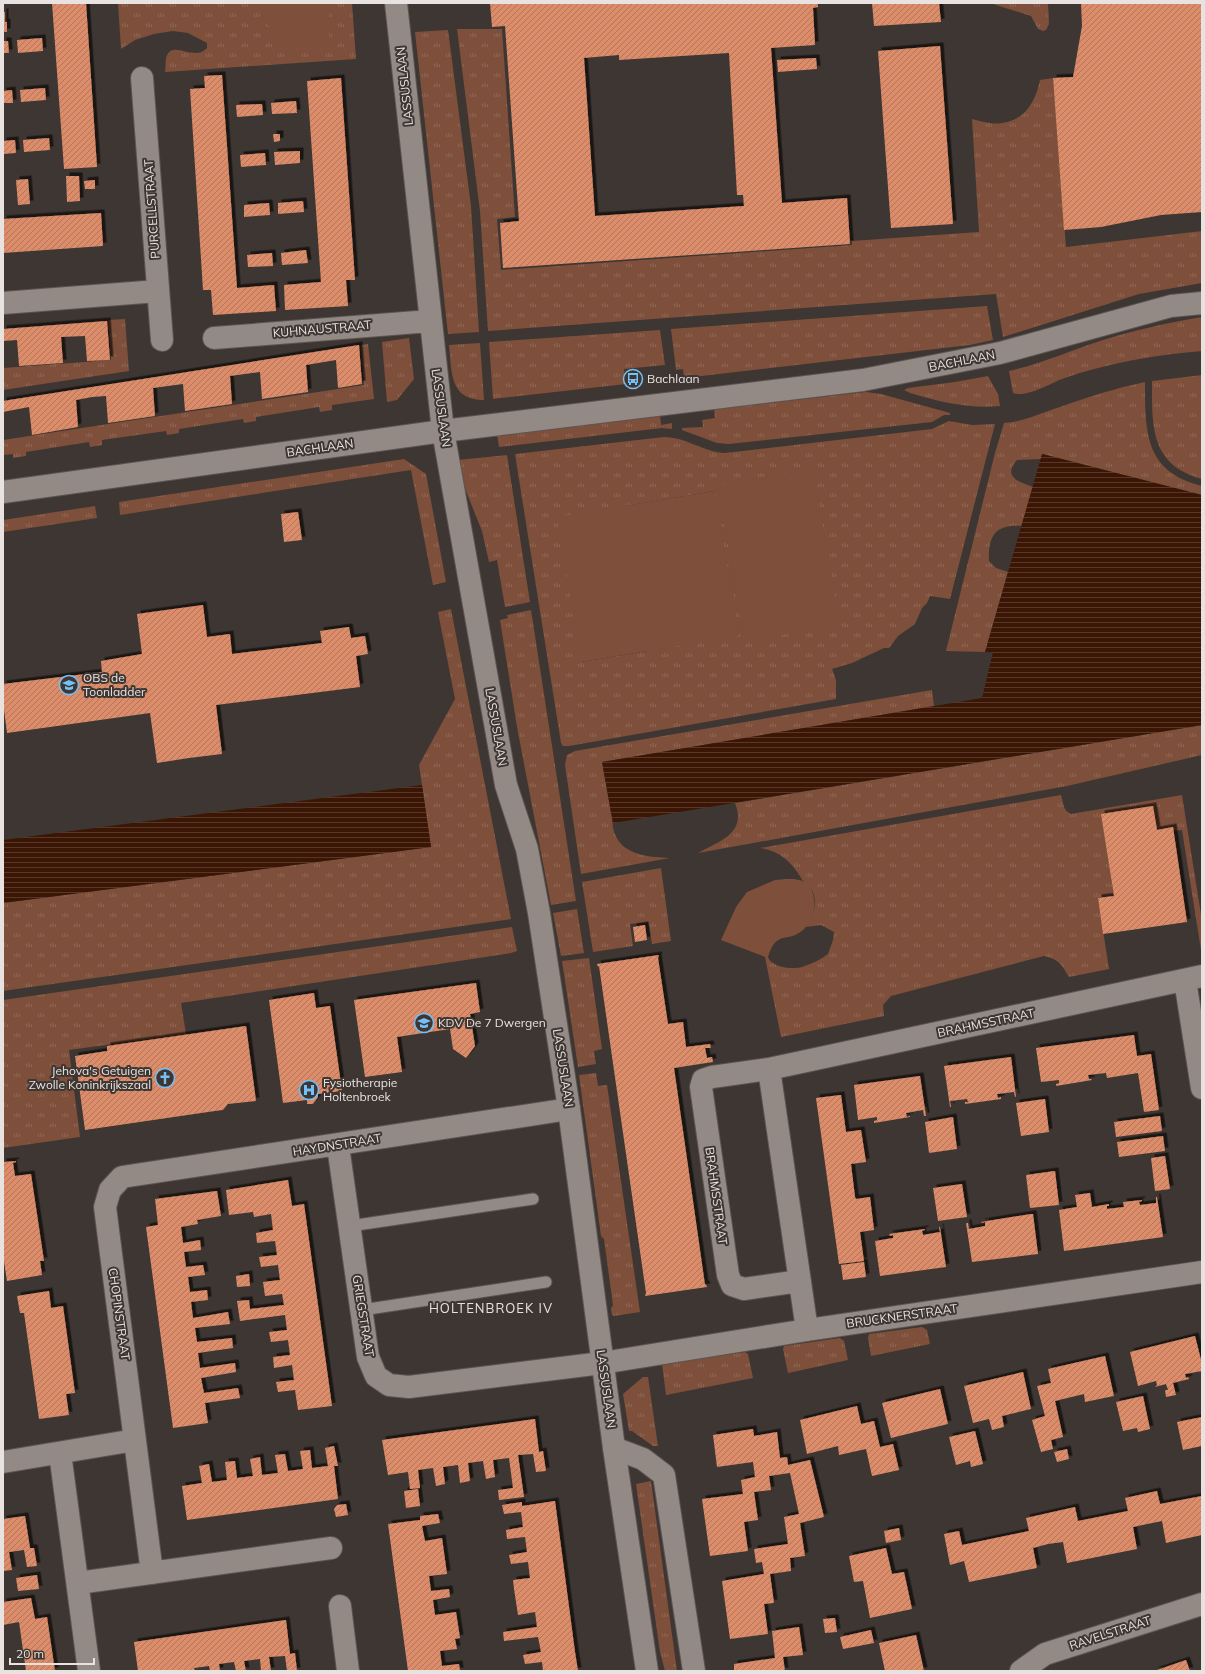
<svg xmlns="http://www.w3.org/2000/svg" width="1205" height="1674" font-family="Mulish,sans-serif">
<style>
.grass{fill:url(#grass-tufts);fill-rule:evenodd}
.park{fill:#7e4f3a}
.water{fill:url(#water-rules)}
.building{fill:url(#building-hatch);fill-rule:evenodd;filter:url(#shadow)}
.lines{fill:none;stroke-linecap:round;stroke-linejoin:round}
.service-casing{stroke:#5b5452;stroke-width:13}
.minor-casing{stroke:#5b5452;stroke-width:24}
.tertiary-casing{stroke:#5b5452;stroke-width:24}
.service{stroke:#938985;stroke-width:11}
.minor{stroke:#938985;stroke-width:22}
.tertiary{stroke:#938985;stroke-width:22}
.labels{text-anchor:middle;stroke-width:4;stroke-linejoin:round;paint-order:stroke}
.street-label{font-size:12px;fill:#e8e3e1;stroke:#3e3632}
.poi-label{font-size:12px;fill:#e8e3e1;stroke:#3e3632;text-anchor:start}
.neighbourhood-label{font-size:13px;letter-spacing:1px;fill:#eae0db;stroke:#3e3632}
</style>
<defs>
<pattern id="grass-tufts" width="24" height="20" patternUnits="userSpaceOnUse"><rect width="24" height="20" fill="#7e4f3a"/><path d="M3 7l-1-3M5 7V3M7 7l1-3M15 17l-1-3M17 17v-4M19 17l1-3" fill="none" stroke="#906856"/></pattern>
<pattern id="water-rules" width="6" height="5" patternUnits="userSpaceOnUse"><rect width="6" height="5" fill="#3b1604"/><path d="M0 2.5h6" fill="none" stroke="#573828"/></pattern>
<pattern id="building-hatch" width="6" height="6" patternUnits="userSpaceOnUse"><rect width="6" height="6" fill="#dc8c69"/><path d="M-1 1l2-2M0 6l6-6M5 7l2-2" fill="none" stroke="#af765e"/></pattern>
<filter id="shadow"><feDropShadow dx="3.5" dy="-3.5" stdDeviation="0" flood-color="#0009"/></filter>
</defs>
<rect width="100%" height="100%" fill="#3e3632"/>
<path class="grass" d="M118,3h234l4,56 -191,13c1,-4 0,-9 1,-13 4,-22 28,4 41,-11v-5l-19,-10 -15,-2 -19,3 -19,6 -14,9z
M990,3h58l1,21 -3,6 -3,1 -5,-2 -7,-13z
M457,29h45l13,188 -18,2 4,51 351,-25v-4l127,-9 -7,-113c9,2 20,6 30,4 24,-3 34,-23 38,-43l13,-2 13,169 136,-16v52l-63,11 -136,43 -7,-43 -508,37 -8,-120z
M448,30l23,176 8,126 -31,2 -33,-302z
M987,306l6,34 -23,5 -286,33 -1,-9 -7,1 -5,-41z
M1202,317v34c-48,4 -95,12 -140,28 -13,5 -36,19 -49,14l-4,-22c31,-7 61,-20 91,-30 34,-11 67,-18 102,-24z
M125,319l4,52 -126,19v-22l108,-8 -3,-40z
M660,330l5,35 -41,4 2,15 -133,15 -4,-57z
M409,338l5,41 -17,21 -10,2 -5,-60z
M480,343l4,57c-35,0 -32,-28 -35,-55z
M368,344l6,55 -42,6v5l-12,2 -1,-5 -63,10v4l-12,2 -1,-4 -64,10v4l-12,2 -1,-4 -64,9v5l-12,2 -1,-5 -63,10v4l-13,2v-4l-10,1v-15l361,-55 -3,-40z
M1202,375v104c-52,-14 -50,-53 -50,-98z
M988,376l10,18 2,12c-31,3 -60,-4 -90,-13l-6,-3 4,-2 47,-6z
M1145,382c0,51 0,90 57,104v9l-159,-41 -2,5 -24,1c-15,17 2,22 16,27l-11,39c-26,-2 -34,9 -33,35l7,7 12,4 -23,80 -39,-1 49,-198 9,-30c19,-1 37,-10 56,-16 28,-10 56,-19 85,-25z
M866,392l15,2 69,19v2h-6l-12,7 -203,22 -12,-1 -35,-13v-2l21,-1 -1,-7 13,-2 -1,-9z
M660,415l1,10 11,-2v6l-10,-1 -163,19 -2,-13z
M949,421l23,4 23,-1 -45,175 -20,-3 -3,7 -5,5 -7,16 -17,12 -9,12h-5l-32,15 -20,6 4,11v19l-267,47h-6l-2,-3 -46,-289 149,-17c22,0 39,15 61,16l207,-24zM715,491l-67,160 -67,11 44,-156z
M507,455l23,147 -25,5 -8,-47 -8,2 -7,-31 -20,-50 -4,-21z
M404,459l22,15 20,108 -13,3 -22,-115 -291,45 -1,-13z
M95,506l2,12 -94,14v-12z
M451,609l60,310 -508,72v-88l428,-56 -12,-82 36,-66 -17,-87z
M531,610l45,291 -25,4 -34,-178 -17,-107 8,-2 -1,-3z
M932,690l2,16 -332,56c3,17 6,34 9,51 2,7 1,15 4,21 8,22 36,23 55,24l-89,16 -16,-109 2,-10 8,-4z
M1202,725v30l-135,31 -369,67c22,-12 49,-20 37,-50z
M1061,795c3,8 1,15 10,19l111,-19 20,126v29h-1l-19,-120 -9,1 -1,-4 -15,3 -4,-24 -51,8 12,82 -16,2 11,71 -40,8c-8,-13 -9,-17 -25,-21l-153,40 -8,9 1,11 -103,21 -16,-80h3c3,10 24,13 34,10 9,-3 18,-7 26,-13l5,-14 1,-8 -13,-7 -15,2c7,-11 13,-26 5,-38 -3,-4 -8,-7 -10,-11 -10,-17 -22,-27 -41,-30z
M661,868l10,73 -19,3 -4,-22 -18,2 3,22 -40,6 -11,-70z
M577,909l7,44 -23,3 -8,-43z
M512,927l5,24 -6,2 -330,50 5,31 -117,16 11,87 -77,11v-148z
M589,958l13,91 -8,2 2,13 -18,3 -16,-106z
M596,1073l2,13 9,-1 33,227 -26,4 -2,-1 -1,-6 2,-4 -9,-66 -3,-3 -22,-161z
M922,1327l5,3 3,14 -59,12 -3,-18 1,-4z
M840,1338l4,3 4,19 -60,13 -5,-24 1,-3z
M745,1352l3,2 5,24 -87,17 -4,-31z
M643,1377h5l10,69h-5l-21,-15h-3l-6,-37z
M651,1481l26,190h-12l-5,-19 -24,-168z"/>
<path class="park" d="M256,3h67l6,9v30l-13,7h-21l-12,-4 -24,-33z
M812,469l28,156 -96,16 -26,-156z
M715,491l24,145 -158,26 -24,-145z
M775,880c13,-1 32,-4 37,11 6,15 0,36 -15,43 -6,4 -14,2 -20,7 -5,4 -7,10 -9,16h-3l-44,-17 15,-33 11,-15z"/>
<path class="water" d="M1042,454l160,41v230l-589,98 -11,-61 380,-64 11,-46h-8z
M422,785l9,62 -428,56v-63z"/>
<path class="building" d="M52,3h34l11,164 -33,2z
M490,3h328v4l-5,1 2,37 -44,3 11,155 65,-5 3,46 -347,24 -3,-45 19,-2 -14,-195 -13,1zM729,53l8,142h6l1,11 -149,10 -11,-158 35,-3v5z
M872,3h67l2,19 -67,4z
M1081,3h121v209l-41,3 -60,12 -37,3 -11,-152 20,-1 9,-51z
M3,12h2v10h2v10h-4z
M42,38l1,13 -25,2 -1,-13z
M3,41h5l1,12h-6z
M940,46l13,178 -62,4 -13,-177z
M816,58l1,11 -39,3 -1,-12z
M222,75l15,213 37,-3 2,26 -63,4 -2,-25h-8l-13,-201 15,-1 -1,-12z
M341,78l14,202h-9l2,26 -63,4 -1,-25 37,-3 -14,-201z
M45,88l1,12 -25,2 -1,-12z
M12,90l1,13h-10v-12z
M296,101l1,12 -25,1 -1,-11z
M262,104l1,11 -26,2 -1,-12z
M273,134h7v7l-6,1z
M49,138l1,12 -26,2 -1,-12z
M15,140l1,13 -13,1v-13z
M300,151v12l-25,2 -1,-13z
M265,153l1,12 -25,2 -1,-12z
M66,176h13l1,25 -13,1z
M28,179l2,25 -12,1 -2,-25z
M95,180v9h-10l-1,-8z
M303,201l1,11 -26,2v-11z
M269,203l1,12 -26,2v-12z
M101,213l2,33 -100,7v-34z
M306,250l2,13 -26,2 -1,-12z
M272,253l1,13 -25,1 -1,-12z
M107,321l3,39 -23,1 -2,-25 -24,1 2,26 -44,3 -2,-26 -14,1v-12z
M359,345l3,39 -24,4 -2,-28 -30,5 2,27 -46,7 -2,-27 -30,4 2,28 -47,7 -2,-27 -30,4 2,28 -47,7 -2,-27 -14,1 -16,3 2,27 -46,8 -3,-28 -26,5v-11z
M298,512l4,28 -18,2 -3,-28z
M203,605l4,32 23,-3 2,20 90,-11 -2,-12 29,-4 2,11 14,-2 3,18 -12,2 4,31 -144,18 6,49 -33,4 -32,5 -7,-50 -143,20 -4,-31v-18l99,-12 -1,-11 41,-7 -5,-40z
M1153,806l4,24 16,-3 14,95 -84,12 -5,-36 16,-2 -13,-82z
M645,925l2,15 -12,2 -2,-15z
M659,955l-1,3 10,66 15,-2 3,25 24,-3 1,4h-6l2,10 5,-1 1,5 -39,6 31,217 1,-1 1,3 -62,9 1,-3 -47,-327 -1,1 -1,-3z
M476,983l4,29 -10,2 5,32 -9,12 -13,-9 -3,-20 -53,8 5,35 -37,5 -11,-77z
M314,993l2,15 14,-2 12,85 -24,3v3l-5,7h-6v-4l-24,3 -14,-103z
M246,1026l10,75 -28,3 -5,6 -8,1 -130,19 -10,-74 32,-5v-5z
M1134,1035l3,21 14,-2 8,56 -15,2 -6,-39 -31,5 -1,-5 -18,2 1,4h2l1,1 -36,6v-2l3,-1v-3l-18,2 -5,-34z
M1011,1057l5,40h-1l-1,-5 -17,2 1,4 3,-1v2l-36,5v-2h3l-1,-3 -17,2 1,6h-1l-6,-41z
M920,1076l6,40h-2l-1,-6 -17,3 1,4 3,-1v1l-36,6v-2l3,-1v-3l-19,3 -4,-35z
M841,1095l5,37 15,-2 5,32 -15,2 4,33 1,2 14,-2 4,33 -14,2 4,29 -25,3 -23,-166z
M1045,1099l4,33 -28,4 -5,-33z
M1160,1116l2,15 -46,6 -2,-15z
M953,1117l4,32 -28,4 -4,-31z
M1163,1136l2,15 -46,6 -2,-15z
M1165,1156l5,33 -15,2 -4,-33z
M16,1161v1l-3,1 2,13 16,-2 13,87h-4l2,14 -35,6 -4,-26v-93z
M1055,1171l4,34 -29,3 -4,-33z
M288,1180l4,26 12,-2 28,202 -34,4 -3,-20 -17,2 -2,-10 18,-2 -2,-15 -18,3 -1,-11 17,-2 -2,-15 -17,2 -2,-10 18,-2 -2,-15 -45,6 -3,-20 12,-1 1,9 34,-4 -2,-11 -17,2 -2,-14 17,-2 -2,-15 -17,2 -2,-10 18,-2 -2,-14 -18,2 -1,-10 17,-3 -2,-16 -17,3 -1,-5 -24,3 -3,-25z
M962,1184l5,33 -29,4 -5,-33z
M217,1191l4,25 -24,4 1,4 -17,3 2,16 17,-3 1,10 -17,2 2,15 17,-2 2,10 -17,2 2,15 17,-2 1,10 -17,2 2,16 35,-6 2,12 -35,4 2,14 35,-4 1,10 -35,5 2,15 35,-5 1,9 -35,6 3,15 34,-5 2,10 -35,5 3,20 -35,5 -27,-201 12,-2 -3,-26z
M1090,1193l2,14 17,-3v2h-2v3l17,-2 -1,-5 19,-2v1l-3,1 1,3 16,-2v-6h1l6,40 -99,14 -5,-41 18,-3 -2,-12z
M1031,1214h2l5,40 -66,8 -6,-39h2l1,6 16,-3v-4l-3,1 -1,-1z
M939,1227h1l6,40 -66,9 -5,-35 18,-3v-3l-3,1 -1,-2 36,-5v1l-3,1 1,4 17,-3z
M864,1262l2,15 -23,3 -2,-15z
M249,1274l1,12 -13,1 -1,-11z
M49,1291l2,17 12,-2 12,87 -9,1 3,21 -30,4 -15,-106h-4l-3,-17z
M1195,1336l7,28v7l-17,3 1,4 2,-1 1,2 -16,4 3,12 -10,2 -1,-7h3l-2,-6 -11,3 2,-2 -1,-4 -18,5 -8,-34z
M1105,1356l9,40 -29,6 -1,-8 -29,7 8,36 -12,3 2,9 -12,3 -9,-32 13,-4 -8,-30 14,-3 -3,-14z
M1023,1372l8,37 -29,7 2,11 -12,3 -3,-11 -16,4 -9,-37z
M940,1389l8,35 -57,14 -9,-35z
M1143,1396l7,33 -12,3 -1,-4 -14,3 -7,-29z
M857,1406l4,18 13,-3 6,26 13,-3 6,26 -27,6 -6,-27 -27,6 -1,-9 -31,8 -7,-34z
M1202,1417v29l-19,4 -6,-28z
M535,1419l4,33 4,-1 3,20 -10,1 -3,-18 -15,1 6,42 -25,3 -1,-10 15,-2 -4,-30 -16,2 2,17 -9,2 -3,-18 -15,2 2,18 -10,2 -2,-18 -15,2 2,17 -9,2 -3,-18 -15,2 2,18 -10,1 -2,-17 -20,3 -6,-35z
M753,1429l1,7 23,-4 3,26 7,-1 1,8 22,-5 14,57 -24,6 5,33 -15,2 1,13 -21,3 4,29 -10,1 4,30 -38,5 -8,-58 42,-7 -2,-12 -6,1 -2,-14 34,-5 -4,-27 15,-3 -9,-41 -21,3 2,14 -17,2 4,28 -14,2 4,29 -38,5 -8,-57 41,-5 -2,-14 14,-3 -2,-15 -36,5 -4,-32z
M975,1431l8,33 -12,3 -1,-6 -14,4 -7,-28z
M334,1446l4,20h-4l4,33 -151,21 -5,-34 20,-3 -3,-17 10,-2 3,18 15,-2 -2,-18 10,-1 2,17 16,-2 -3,-17 10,-2 2,18 16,-2 -3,-18 10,-1 3,17 15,-2 -3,-18 10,-1 2,18 16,-2 -3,-18z
M1067,1449l2,10 -12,3 -3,-10z
M418,1489l2,17 -14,2 -2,-17z
M1157,1491l3,13 42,-8v39l-36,8 -4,-22 -29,6 4,22 -70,14 -4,-21 -15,2 -15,4 4,20 -68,14 -5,-21 -14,4 -6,-31 15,-3 3,14 67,-14 -3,-13 49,-11 3,14 50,-10 -3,-13z
M555,1501l20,151 3,19h-35l-1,-9 -17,2 -2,-9 18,-3 -3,-15 -34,4 -1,-9 34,-5 -2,-15 -17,3 -4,-26 -1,-9 17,-2 -2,-16 -17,2 -2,-9 18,-3 -2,-15 -18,2 -1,-9 17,-3 -2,-15 -17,2 -2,-9 20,-3v4z
M346,1504l2,11 -12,2 -2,-8 3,-4z
M438,1514l2,9 -18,3 3,15 17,-3 5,36 -18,2 2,15 18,-2 1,8 -17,3 2,15 21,-3 4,26 -5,1 2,10 -17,2 2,15 17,-2 1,7h-52l-20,-147 32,-4v-4z
M25,1516l5,32h4l3,18 -10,1 -3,-17 -15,2 3,18 -9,1v-52z
M899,1528l2,12 -15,3 -2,-12z
M886,1548l6,26 12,-2 8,37 -42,9 -7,-37 -9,1 -5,-26z
M37,1575l2,14 -21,2 -2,-13z
M31,1598l4,21 12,-2 8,54h-29l-7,-49 -16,3v-23z
M835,1618l2,14 -12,1 -2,-14z
M286,1620l4,34 5,-1 2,18h-10l-2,-15 -16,1 2,14h-10l-1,-12 -16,2 2,10h-10l-2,-9 -15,2 1,7h-10l-1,-5 -15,2 1,3h-10l-1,-1 -46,1 -4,-29z
M799,1627l4,28 -20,2 2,14h-51v-7l41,-6 -3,-27z
M871,1630l3,13 -31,6 -3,-12z
M916,1635l8,36h-39l-6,-28z
M1186,1660l4,11h-36z"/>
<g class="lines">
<g class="service-casing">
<path id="service" d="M350,1226l183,-27
M362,1310l184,-28"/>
</g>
<g class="minor-casing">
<path id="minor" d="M396,3l47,428
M142,78l20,262
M3,303l155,-12
M214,338l216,-17
M1185,980l17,108
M769,1069l38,261
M338,1146l30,211 8,19 13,9 20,2 193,-24 205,-33 395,-58
M800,1281l-56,8 -12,-4 -4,-10 -27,-188 2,-7 9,-3 57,-8 433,-93
M614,1448l29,11 21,16 30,196
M60,1453l29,218
M3,1462l132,-22
M152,1573l-47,-366 5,-17 12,-13 447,-68
M78,1583l253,-35
M340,1606l8,65
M1021,1671l24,-17 157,-50"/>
</g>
<g class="tertiary-casing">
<path id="tertiary" d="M443,431l63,354 21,64 12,64 30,196 45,339 33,223
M3,492l440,-61 420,-51 137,-27 171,-47 31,-3"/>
</g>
<use href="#service" class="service"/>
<use href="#minor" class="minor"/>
<use href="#tertiary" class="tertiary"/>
</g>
<defs>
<g id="bus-ring" transform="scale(1)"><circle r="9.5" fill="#3e3632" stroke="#75c0f6" stroke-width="1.5"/><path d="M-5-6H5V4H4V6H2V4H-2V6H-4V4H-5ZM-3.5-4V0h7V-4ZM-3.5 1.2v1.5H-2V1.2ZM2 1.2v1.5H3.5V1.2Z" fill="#75c0f6"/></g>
<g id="school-ring" transform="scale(1)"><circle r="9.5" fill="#3e3632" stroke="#75c0f6" stroke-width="1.5"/><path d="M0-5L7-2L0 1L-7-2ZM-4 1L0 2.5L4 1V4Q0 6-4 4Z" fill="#75c0f6"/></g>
<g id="church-ring" transform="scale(1)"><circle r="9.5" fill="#3e3632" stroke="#75c0f6" stroke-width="1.5"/><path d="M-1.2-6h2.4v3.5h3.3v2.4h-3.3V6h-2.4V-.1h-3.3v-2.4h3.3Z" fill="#75c0f6"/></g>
<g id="hospital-ring" transform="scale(1)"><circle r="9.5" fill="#3e3632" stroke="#75c0f6" stroke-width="1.5"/><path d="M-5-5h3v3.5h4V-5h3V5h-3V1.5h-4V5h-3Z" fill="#75c0f6"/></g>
</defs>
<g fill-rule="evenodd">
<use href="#bus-ring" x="633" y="379"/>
<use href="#school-ring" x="69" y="685"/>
<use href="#school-ring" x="424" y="1023"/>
<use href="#church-ring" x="165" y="1078"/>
<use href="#hospital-ring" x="309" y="1090"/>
</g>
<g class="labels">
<g class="street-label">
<text transform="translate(405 86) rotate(-96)" y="4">LASSUSLAAN</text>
<text transform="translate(152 209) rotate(-94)" y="4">PURCELLSTRAAT</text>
<text transform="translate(322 329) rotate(-5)" y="4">KUHNAUSTRAAT</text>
<text transform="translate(962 361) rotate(-11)" y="4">BACHLAAN</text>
<text transform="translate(441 408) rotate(82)" y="4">LASSUSLAAN</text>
<text transform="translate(320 448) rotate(-8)" y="4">BACHLAAN</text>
<text transform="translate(496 727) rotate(80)" y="4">LASSUSLAAN</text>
<text transform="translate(986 1023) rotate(-12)" y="4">BRAHMSSTRAAT</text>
<text transform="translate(563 1068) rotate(81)" y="4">LASSUSLAAN</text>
<text transform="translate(337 1145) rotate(-9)" y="4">HAYDNSTRAAT</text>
<text transform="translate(716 1196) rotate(82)" y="4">BRAHMSSTRAAT</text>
<text transform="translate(119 1314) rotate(82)" y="4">CHOPINSTRAAT</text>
<text transform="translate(363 1316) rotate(81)" y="4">GRIEGSTRAAT</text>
<text transform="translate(902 1316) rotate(-8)" y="4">BRUCKNERSTRAAT</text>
<text transform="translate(606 1389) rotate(82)" y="4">LASSUSLAAN</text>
<text transform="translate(1110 1633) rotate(-18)" y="4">RAVELSTRAAT</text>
</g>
<g class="poi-label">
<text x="647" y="383">Bachlaan</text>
<text x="83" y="682">OBS de<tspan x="83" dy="14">Toonladder</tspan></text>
<text x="438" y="1027">KDV De 7 Dwergen</text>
<text x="151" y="1075" text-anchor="end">Jehova's Getuigen<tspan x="151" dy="14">Zwolle Koninkrijkszaal</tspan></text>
<text x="323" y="1087">Fysiotherapie<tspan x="323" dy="14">Holtenbroek</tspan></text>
</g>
<g class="neighbourhood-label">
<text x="491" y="1313">HOLTENBROEK IV</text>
</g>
</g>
<rect width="1205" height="1674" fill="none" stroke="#e8e3e1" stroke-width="8"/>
<path d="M10 1658v6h84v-6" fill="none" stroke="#e8e3e1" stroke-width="2"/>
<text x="16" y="1658" font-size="12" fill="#e8e3e1" stroke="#3e3632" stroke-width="3" paint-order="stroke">20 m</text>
</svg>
